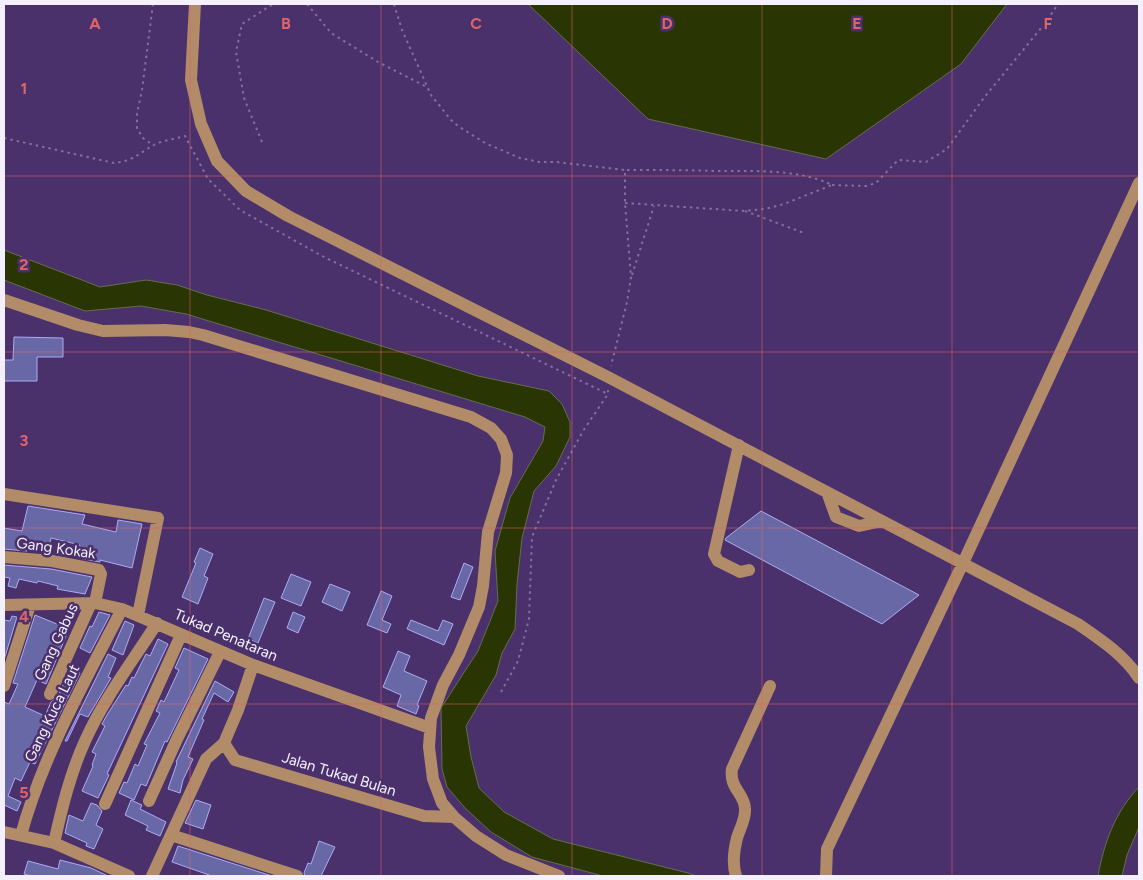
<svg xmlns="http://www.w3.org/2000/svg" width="1143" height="880" font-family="Figtree,sans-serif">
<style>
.water{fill:#293503;stroke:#666d4e}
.building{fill:#6868a7;stroke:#abacf1}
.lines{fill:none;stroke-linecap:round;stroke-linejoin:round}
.path{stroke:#826f9a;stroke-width:2;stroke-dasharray:2.5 4;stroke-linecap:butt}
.minor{stroke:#b28b68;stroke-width:12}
.grid{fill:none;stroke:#df6468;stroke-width:1;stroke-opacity:0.55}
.labels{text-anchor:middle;stroke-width:5;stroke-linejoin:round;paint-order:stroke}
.street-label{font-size:15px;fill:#f5f0fe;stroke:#4b316b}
.grid-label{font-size:16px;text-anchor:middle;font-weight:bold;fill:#df6468;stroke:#4b316b;stroke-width:5;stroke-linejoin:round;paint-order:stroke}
</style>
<rect width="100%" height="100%" fill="#4b316b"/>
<path class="water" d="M528,4h479l-46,60 -135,95 -178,-40z
M4,250l96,37 46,-7 31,5 30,10 59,15 212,66 71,15 13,13 8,18v15l-14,29 -22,25 -12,47 -5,46 -2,45 -13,24 -6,22 -30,51 5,31 8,31 25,24 49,27 135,34 8,3h-93l-71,-19 -41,-25 -26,-24 -18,-21 -5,-18 -1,-61 37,-57 20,-50 -3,-50 15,-53 33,-57 2,-14 -20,-10 -339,-103 -45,-8 -56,5 -81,-31z
M1139,787v40l-12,28 -5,21h-24c6,-33 17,-64 41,-89z"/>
<path class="building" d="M14,337l49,1v19h-26v24h-33v-21h9z
M28,506l57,9 -3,9 34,8 2,-12 24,4 -10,44 -32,-8v2l-21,-4 1,-4 -2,-1 2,-8 -29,-7 -3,12 -20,-3 -1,4 -23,-2v-21l18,3z
M761,511l158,84 -37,29 -157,-84 1,-2z
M200,548l13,6 -9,22 4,2 -10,26 -16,-7 14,-34 -2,-1z
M464,563l9,4 -13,33 -9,-3z
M4,565l47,4 41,8 -7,17 -28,-5 1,-3 -20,-5 -1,2 -18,-4 -3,9 -8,-2 2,-8 -6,-1z
M291,574l20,8 -10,24 -20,-8z
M330,584l20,8 -8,19 -20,-9z
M381,591l11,5 -10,24 9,4 -4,9 -20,-8z
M264,598l11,4 -17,41 -10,-4z
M99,612l11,3 -20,38 -10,-5 10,-22 2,1z
M293,612l12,5 -7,16 -11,-5z
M35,615l34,14 -23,55 -9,-4 -12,27 20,9 6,-14 6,-4 7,-15 2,1 7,-15 7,4 -45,91 -5,-2 -9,19 -6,-3 -7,18 13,6 -4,9 -13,-6v-103l5,2 9,-20 -5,-1z
M12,616l5,1 -13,43v-40l6,1z
M411,620l27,11 5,-11 10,4 -9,21 -37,-16z
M125,621l9,4 -11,30 -11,-5z
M158,639l10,5 -61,130 2,1 -11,23 -16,-7 11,-25 -1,-1 4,-11 -4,-2 13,-26 -3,-2 5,-9 19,-30 2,1 4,-9 2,1 12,-24 4,2z
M184,648l24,11 -41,83 -2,-1 -19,45 -5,-2 -7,16 -15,-7 5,-11 3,1 8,-19 3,2 9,-21 -3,-1 16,-31 -4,-2 5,-11 3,2 15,-32 -4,-2z
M398,651l12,5 -6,15 23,10 -10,24 2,1 -3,8 -19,-8 4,-11 -18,-8z
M108,654l8,4 -8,19 3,1 -23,39 -8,-3 -13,27h-2z
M215,681l19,11 -6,10 -14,-9 -12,26 2,1 -16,37 5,2 -10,21 -3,13 -12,-4 9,-26 -1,-1z
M131,800l11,5 -2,4 26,13 -6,14 -14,-6 2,-4 -23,-11z
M196,800l15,5 -8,24 -18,-6z
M91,803l6,2 5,6 -6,14 7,4 -9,20 -8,-3 1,-3 -22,-10 4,-18 14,6z
M319,841l16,6 -14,29h-16l-1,-3 4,-10 3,1z
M178,846l94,30h-60l-40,-14z
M60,860l31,8 17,8h-76l-8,-2 4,-13 30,8z"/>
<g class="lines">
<path class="path" d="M153,4l-11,86 -5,24v15l7,10 9,6
M307,4l24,29 47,29 49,25
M394,4l8,26 29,65 20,25 7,6 27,17 35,15 19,4h17l69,8v33l6,74 -4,25 -16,64
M4,138l110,25c19,-2 24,-9 40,-18 9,-5 21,-6 31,-9l23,43 32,31 84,47 284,137
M262,142l-18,-44 -8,-46 6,-28 31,-20
M832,185l34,1 10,-3 22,-23 28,2 21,-13 36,-50 63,-77 12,-18
M625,203l119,8 21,-2 19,-5 48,-19c-32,-16 -79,-14 -114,-14 -31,-1 -62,-1 -93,-1
M745,211l59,22
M632,275l22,-69
M501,692l17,-31 11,-42 3,-82 24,-57 27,-49 25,-37v-4"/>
<path class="minor" d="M195,4l-4,76 10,44 16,37 29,30 42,25 320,161 470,247c22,15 46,31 61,54
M4,300l74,25 25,6 62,-1 24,2 14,3 268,82 20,11 10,11 6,16 -1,18 -18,59 -5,54 -4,21 -20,48 -16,30 -12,33 -2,29 4,32 9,24 12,14 22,19 30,19 53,21
M739,445l-25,109 4,7 22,11 9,-2
M827,492l9,25 23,9 23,-5
M4,494l154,24 -20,97
M4,557l48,4 47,9 2,4 -6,29
M4,605l91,-2 27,6 131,56 177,63
M4,686l26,-81
M50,694l41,-91
M224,743l11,17 189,56 30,1
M149,801l28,-62 43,-87
M105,804l76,-169
M4,832l50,11 75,33
M21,835c22,-80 63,-152 101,-226
M171,835l126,41
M54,843c8,-35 16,-69 31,-102 18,-41 47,-79 72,-118
M152,876l54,-117 18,-16 14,-33 15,-45
M736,876c-4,-12 -2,-26 1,-38 3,-10 9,-19 8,-30 -1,-15 -16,-20 -13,-39l38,-83
M826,876l1,-27 136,-286 176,-380"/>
</g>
<path class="grid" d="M190,4v872M381,4v872M572,4v872M762,4v872M952,4v872M4,176h1135M4,352h1135M4,528h1135M4,704h1135"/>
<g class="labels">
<g class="street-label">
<text transform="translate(56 548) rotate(8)" y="5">Gang Kokak</text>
<text transform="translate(226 635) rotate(23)" y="5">Tukad Penataran</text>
<text transform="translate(56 642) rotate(-65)" y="5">Gang Gabus</text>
<text transform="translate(52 713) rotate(-64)" y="5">Gang Kuca Laut</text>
<text transform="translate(339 774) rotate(17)" y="5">Jalan Tukad Bulan</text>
</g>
</g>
<g class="grid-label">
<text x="95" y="29">A</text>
<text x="286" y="29">B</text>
<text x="476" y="29">C</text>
<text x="667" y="29">D</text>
<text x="857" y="29">E</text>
<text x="1048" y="29">F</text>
<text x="24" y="94">1</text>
<text x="24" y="270">2</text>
<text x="24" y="446">3</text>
<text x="24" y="622">4</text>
<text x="24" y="798">5</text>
</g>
<rect width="1143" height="880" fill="none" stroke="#f5f0fe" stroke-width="10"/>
</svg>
